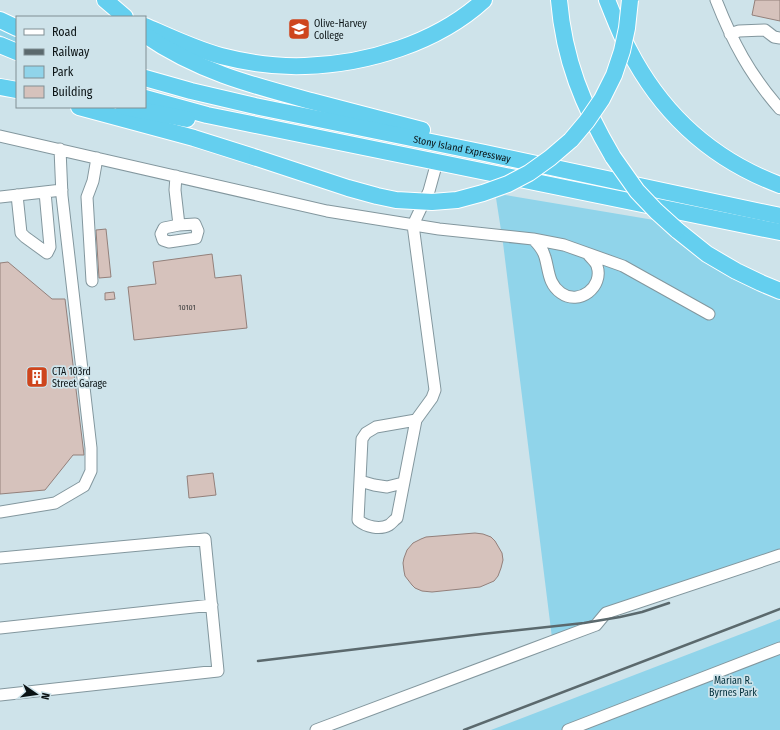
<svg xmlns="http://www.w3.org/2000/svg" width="780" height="730" font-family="'Fira Sans Condensed',sans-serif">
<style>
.green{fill:#90d4ea}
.building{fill:#d6c2bc;stroke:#93807b}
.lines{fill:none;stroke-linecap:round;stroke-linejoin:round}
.minor-casing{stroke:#83979e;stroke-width:13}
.highway-casing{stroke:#fff;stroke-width:18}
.minor{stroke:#fff;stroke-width:11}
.highway{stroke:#64cfef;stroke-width:16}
.rail{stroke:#5b696d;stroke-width:2.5}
.highway-bridge-casing{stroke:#fff;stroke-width:18;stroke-linecap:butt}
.highway-bridge{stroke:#64cfef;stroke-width:16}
.labels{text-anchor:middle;stroke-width:3.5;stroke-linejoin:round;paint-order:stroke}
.number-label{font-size:8px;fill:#3d3e3e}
.poi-label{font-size:10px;fill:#0a1214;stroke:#cee3ea;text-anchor:start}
.street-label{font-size:10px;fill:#0a1214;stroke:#cee3ea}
.park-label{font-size:10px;fill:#002f3b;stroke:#cee3ea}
</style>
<rect width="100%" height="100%" fill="#cee3ea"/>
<path class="green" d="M0,29l17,8v6l-17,-8z
M505,195l149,25 22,21 24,18 24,15 46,22 10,3v258l-228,81 -49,-395 -7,-45z
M780,619v111h-289z"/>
<path class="building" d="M755,0h25v21l-28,-6z
M106,229l5,48 -12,1 -3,-48z
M212,254l3,24 26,-3 6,53 -113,12 -6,-53 28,-3 -3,-22z
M8,262l44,37h13l19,156h-11l-28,35 -45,4v-231z
M114,292l1,7 -10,1v-7z
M213,473l3,22 -27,3 -2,-22z
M475,533l8,1 8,3 4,4 7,12 1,7 -2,8 -3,8 -4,5 -14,6 -48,5 -10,-1 -7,-3 -3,-3 -7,-9 -1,-5 -1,-8 1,-5 3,-8 6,-7 8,-4 5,-2z"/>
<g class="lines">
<g class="minor-casing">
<path id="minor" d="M716,0c16,41 34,75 64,109
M730,34l9,-3 26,-1 9,7 6,1
M0,136l327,75 112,18 94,10 31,6 59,21 86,48
M176,176l-1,14 4,35 16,-1 3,7 -2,7 -27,4 -6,-2 -2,-6 3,-6 15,-3
M17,195l4,38 4,4 22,16 3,-6 -5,-55
M0,197l62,-7
M533,239c5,5 10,10 12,18 4,13 3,27 16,36 18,13 43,-6 36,-27 -1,-4 -6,-8 -9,-12
M92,281l-5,-84 6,-16 4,-23
M416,420l-40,7 -10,6 -4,6 -4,81c8,7 22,10 31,5 3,-2 5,-5 8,-7l19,-98 16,-22 3,-8 -22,-165 16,-34 8,-29
M360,481l14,4 13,2 16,-4
M0,512l55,-9 29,-17 7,-15v-23l-29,-252 -2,-47
M0,558l205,-19 13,132 -218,24
M0,628l212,-23
M316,730l280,-105 10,-12 174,-58
M568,730l212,-82"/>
</g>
<g class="highway-casing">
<g id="highway">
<path d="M105,0l20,17"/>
<path d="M559,0c5,60 24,106 54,157"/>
<path d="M607,0c7,17 13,34 22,50 33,64 84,110 151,135"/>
<path d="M0,20l17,8"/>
<path d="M145,26c25,11 50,23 76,30 27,7 56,11 84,10 62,-2 132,-23 179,-66"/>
<path d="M145,35c52,36 106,50 166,66 37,10 74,19 111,29"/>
<path d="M0,45l17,7"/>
<path id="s1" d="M145,78l46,13 64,15 230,47 295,63"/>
<path d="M0,87l17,3"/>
<path d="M145,98l62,17 573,117"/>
<path d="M79,107l115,31 63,20"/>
<path d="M124,107l63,12"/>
<path d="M677,230l30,24 29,17 25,12 19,8"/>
</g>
</g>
<use href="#minor" class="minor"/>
<use href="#highway" class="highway"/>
<path class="rail" d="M258,661l224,-27 102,-11 36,-6 22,-5 27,-9
M464,730l316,-121"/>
<g class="highway-bridge-casing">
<path id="highway-bridge" d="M613,157l24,34 19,20 21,19
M257,158l91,30 29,8 19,4 36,2 25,-2 26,-7 25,-9 21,-11 21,-15 21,-18 16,-19 15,-22 12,-24 8,-24 5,-23 3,-28"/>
</g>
<use href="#highway-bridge" class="highway-bridge"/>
</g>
<defs>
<g id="university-square" transform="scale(1.15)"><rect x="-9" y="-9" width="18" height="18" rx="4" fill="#ce451d" stroke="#cee3ea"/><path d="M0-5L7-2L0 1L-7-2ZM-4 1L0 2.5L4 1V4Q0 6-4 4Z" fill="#fff"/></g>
<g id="building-square" transform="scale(1.15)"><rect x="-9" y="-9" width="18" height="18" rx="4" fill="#ce451d" stroke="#cee3ea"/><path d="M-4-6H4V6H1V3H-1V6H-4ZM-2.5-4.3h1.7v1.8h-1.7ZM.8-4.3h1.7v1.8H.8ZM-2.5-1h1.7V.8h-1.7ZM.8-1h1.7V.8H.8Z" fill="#fff"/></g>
</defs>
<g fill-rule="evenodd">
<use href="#university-square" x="299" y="29"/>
<use href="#building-square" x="37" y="377"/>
</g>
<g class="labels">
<g class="number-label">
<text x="187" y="310">10101</text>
</g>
<g class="poi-label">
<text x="314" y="27">Olive-Harvey<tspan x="314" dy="12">College</tspan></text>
<text x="52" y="375">CTA 103rd<tspan x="52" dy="12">Street Garage</tspan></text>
</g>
<g class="street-label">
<text dy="4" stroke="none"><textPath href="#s1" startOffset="325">Stony Island Expressway</textPath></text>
</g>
<g class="park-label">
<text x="733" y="684">Marian R.<tspan x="733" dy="12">Byrnes Park</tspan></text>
</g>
</g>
<rect x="16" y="16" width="130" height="92" fill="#cee3ea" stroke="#808f94"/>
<rect x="24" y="29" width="20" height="6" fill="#ffffff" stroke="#808f94"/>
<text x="52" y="36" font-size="12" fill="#0a1214">Road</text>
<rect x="24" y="49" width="20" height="6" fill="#5b696d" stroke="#808f94"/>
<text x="52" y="56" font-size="12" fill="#0a1214">Railway</text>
<rect x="24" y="66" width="20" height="12" fill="#90d4ea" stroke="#808f94"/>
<text x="52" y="76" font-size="12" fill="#0a1214">Park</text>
<rect x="24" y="86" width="20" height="12" fill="#d6c2bc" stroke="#808f94"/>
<text x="52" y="96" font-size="12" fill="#0a1214">Building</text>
<g transform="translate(36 694) rotate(103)" stroke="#cee3ea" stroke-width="3" paint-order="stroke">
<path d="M0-3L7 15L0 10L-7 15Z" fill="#0a1214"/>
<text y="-6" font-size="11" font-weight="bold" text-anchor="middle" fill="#0a1214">N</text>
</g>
</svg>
